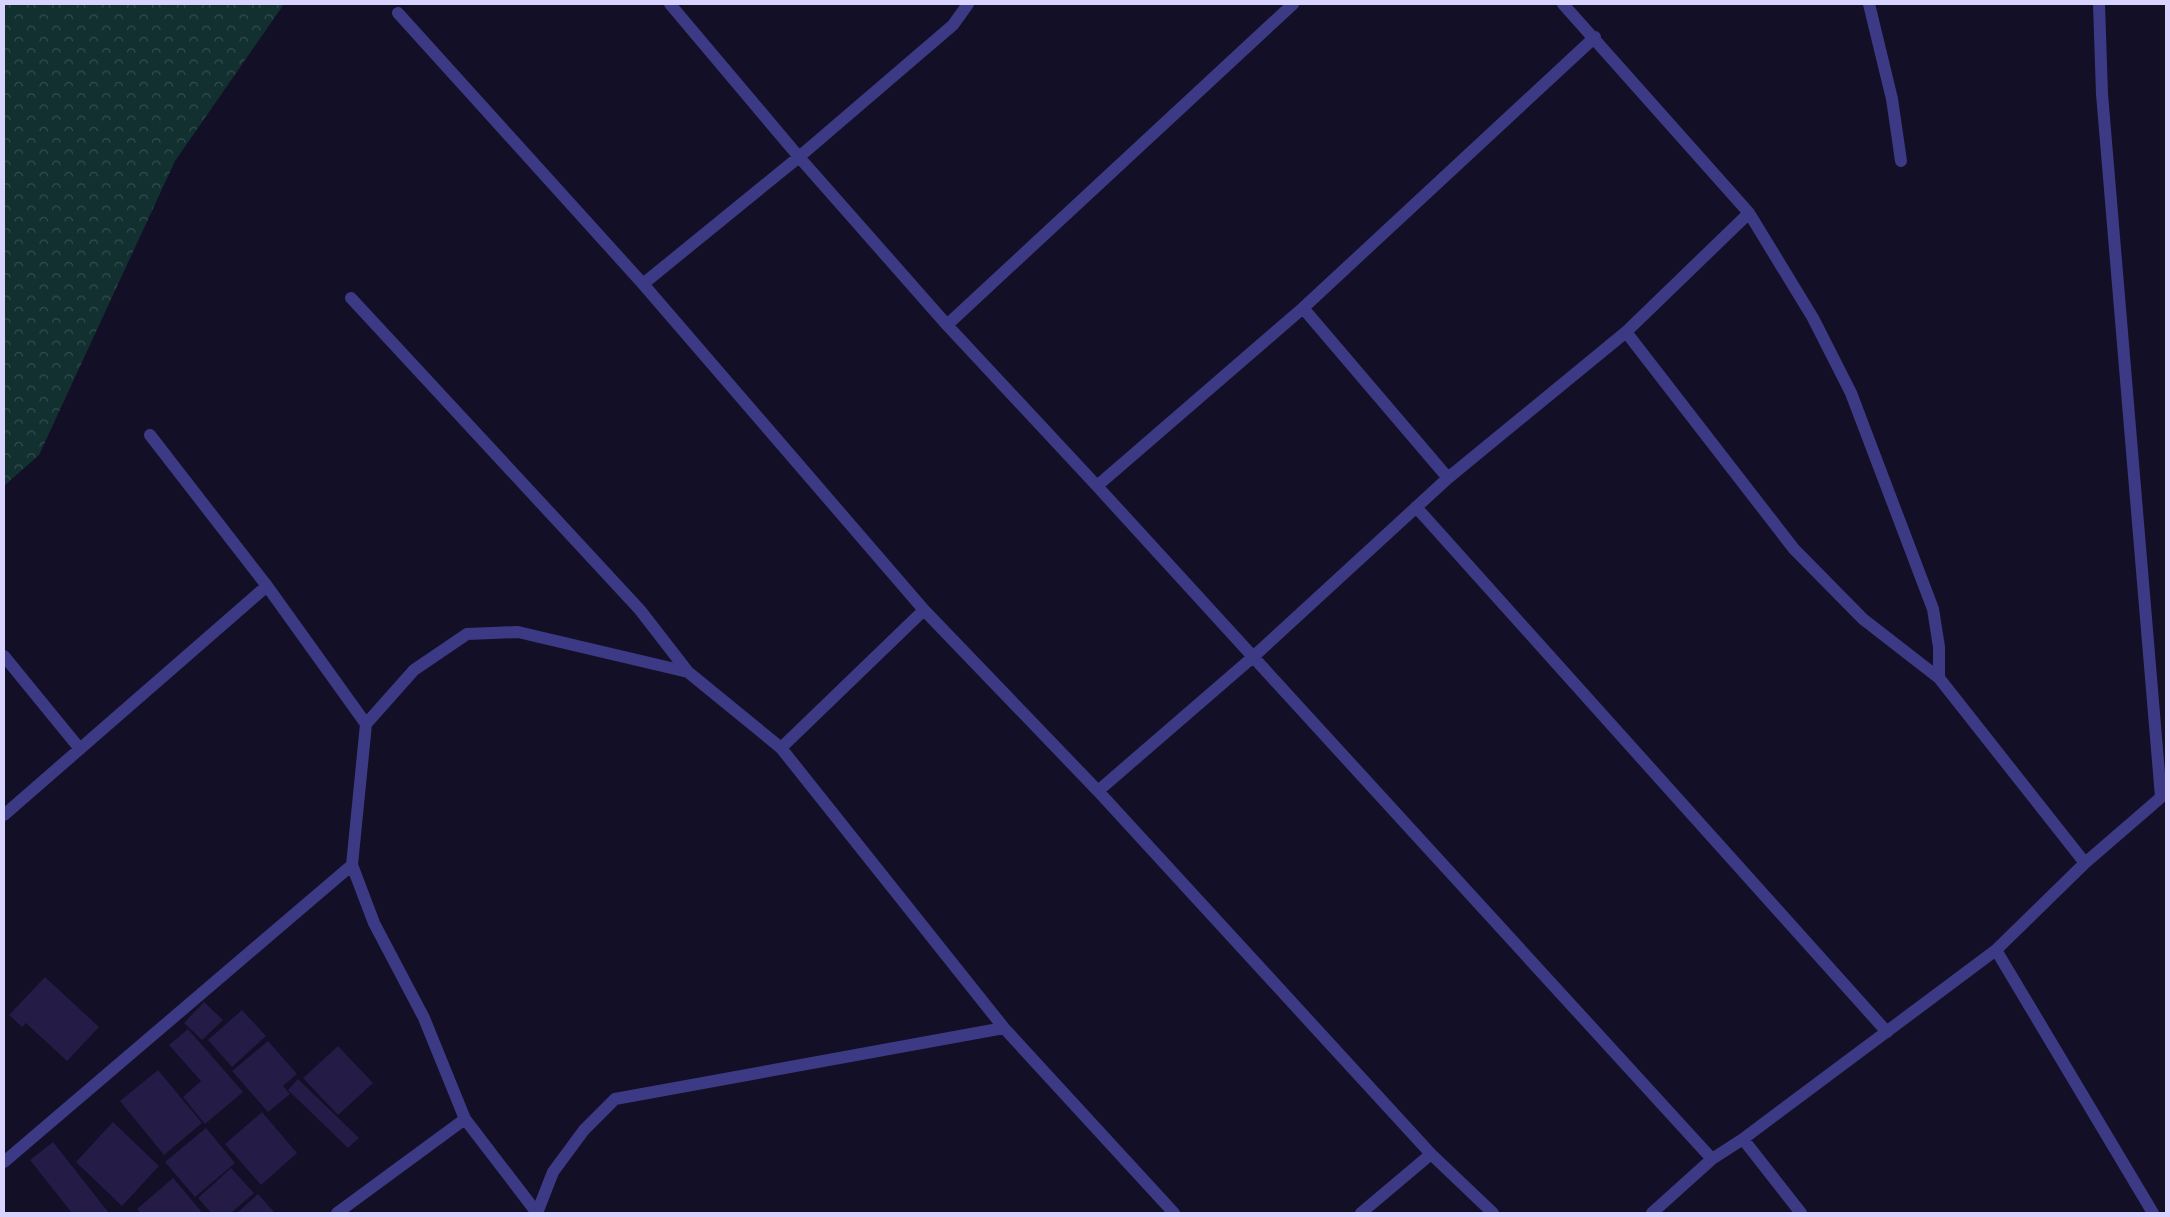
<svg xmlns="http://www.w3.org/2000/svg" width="2170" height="1217" font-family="Raleway,sans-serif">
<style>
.forest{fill:url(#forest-crowns)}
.building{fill:#241b47}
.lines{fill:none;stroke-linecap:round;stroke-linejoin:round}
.minor{stroke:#3d3a85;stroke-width:12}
</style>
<defs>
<pattern id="forest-crowns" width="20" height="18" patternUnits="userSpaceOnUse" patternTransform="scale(1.25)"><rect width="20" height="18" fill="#12302f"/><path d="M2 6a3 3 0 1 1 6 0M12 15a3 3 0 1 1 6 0" fill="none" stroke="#344d4e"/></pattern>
</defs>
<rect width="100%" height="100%" fill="#130f26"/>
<path class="forest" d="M4,4h280l-109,157 -136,294 -35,31z"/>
<path class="building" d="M45,977l54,50 -32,34 -41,-38 -4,4 -13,-12z
M204,1002l19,18 -21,20 -18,-17z
M242,1010l24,26 -34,31 -24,-27z
M188,1029l55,63 -38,32 -22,-27 18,-16 -32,-36z
M268,1041l29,33 -14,12 7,8 -22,18 -36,-41z
M338,1046l35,37 -35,32 -35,-37z
M158,1070l44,53 -38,32 -44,-54z
M298,1079l61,59 -11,10 -60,-58z
M262,1112l35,41 -36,32 -36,-41z
M113,1122l46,44 -37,40 -46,-44z
M206,1128l29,35 -40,34 -30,-35z
M53,1142l56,71h-37l-42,-53z
M231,1168l23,25 -23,20h-20l-13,-15z
M173,1178l28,33 -2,2h-58l-4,-4z
M258,1194l17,19h-38z"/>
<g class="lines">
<path class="minor" d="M670,4l129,153 148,168 150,161 615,673
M1563,4l186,209 64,105 38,75 82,216 6,38v31
M1869,4l23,95 9,62
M2099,4l3,90 59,703
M398,13l245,271 281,326 174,181 333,363 62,59
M643,284l156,-127 154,-132 15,-21
M351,298l289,312 48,62 93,76 223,280 170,185
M1303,308l145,170
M947,325l346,-321
M1626,332l168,217 69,70 76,59 146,185
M150,435l117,151 99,138
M1097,486l206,-178 292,-271
M1416,507l471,525
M4,656l76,93
M781,748l143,-138
M1098,791l155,-134 195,-179 178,-146 123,-119
M4,815l263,-229
M1996,950l157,263
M1743,1139l58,74
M4,1162l348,-297
M337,1213l128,-94
M537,1213l-72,-94 -41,-101 -50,-95 -22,-58 14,-141 48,-54 53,-36 51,-2 170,40
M537,1213l16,-41 31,-42 31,-31 389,-71
M1361,1213l70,-59
M1652,1213l60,-54 31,-20 253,-189 89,-87 81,-70"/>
</g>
<rect width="2170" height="1217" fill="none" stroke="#d9d4ff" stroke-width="10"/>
</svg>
